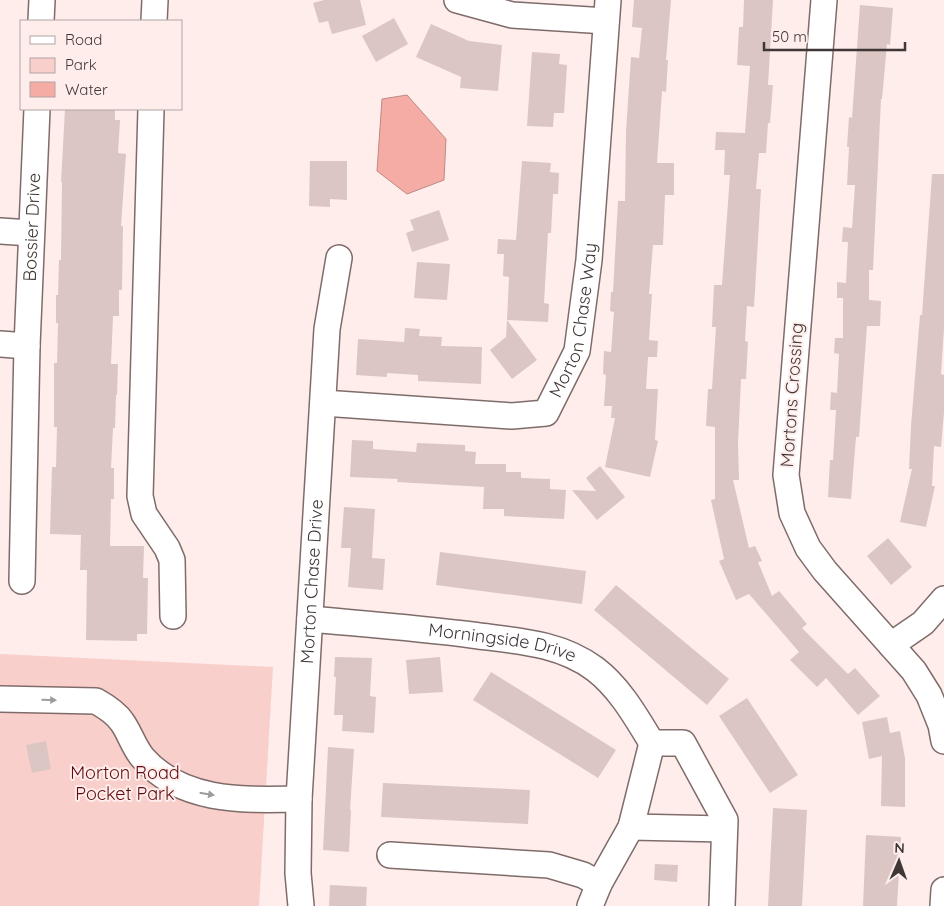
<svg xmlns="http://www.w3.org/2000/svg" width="944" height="906" font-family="Quicksand,sans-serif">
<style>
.green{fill:#f9cfcb}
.water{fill:#f4aca5;stroke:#be8984}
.building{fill:#dbc6c4}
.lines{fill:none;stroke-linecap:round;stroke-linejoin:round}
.minor-casing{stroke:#7f6c6a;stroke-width:28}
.minor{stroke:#fff;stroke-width:25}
.oneway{fill:#9f9b9a}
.labels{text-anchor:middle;stroke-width:4;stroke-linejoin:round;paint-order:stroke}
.street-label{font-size:18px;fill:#3f3736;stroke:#feedeb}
.park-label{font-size:18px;fill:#600b10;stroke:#feedeb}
</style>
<rect width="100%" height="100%" fill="#feedeb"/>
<path class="green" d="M0,654l273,13 -14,239h-259z"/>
<path class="water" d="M407,95l39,44 -2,41 -37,14 -30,-23 5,-72z"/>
<path class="building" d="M324,0h36l6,25 -34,9 -4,-13 -9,2 -6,-20z
M634,0h37l-5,60h2l-2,32 -4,-1 -5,72h17v32h-9l-2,50h-10l-4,49h3l-3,46 9,1 -1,16h-9l-2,32h12l-3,51 3,1 -8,36 -45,-10 10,-49h-4l1,-12h-8l2,-31 -3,-1 1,-23 7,1 3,-40 -4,-1 1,-19h2l5,-91h7l1,-70 5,-74 8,1 3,-30 -10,-1z
M744,0h29l-5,85h5l-3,38h-2l-2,30h-7l-3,36h5l-7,118 -7,-1 -2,35 3,1 -2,37h-5l-3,65 1,36h-6l16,68 6,-2 7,15 -4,1 14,34 7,-5 28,33 -5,4 46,46 7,-6 25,28 -22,19 -32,-37 -9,9 -27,-27 9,-8 -50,-58 -13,6 -17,-39 5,-2 -13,-59 4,-1v-72l-9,-1 2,-37h4l4,-62h-4l2,-42h8l8,-110h-6l1,-25h-10l1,-18 29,1 5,-67 -13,-1 2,-38h4z
M860,5l33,3 -3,37 -3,-1 -5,55h-1l-8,171h-4v30l12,1 -1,25h-13l-8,111h-3l-5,62 -23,-2 2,-37h3l3,-50h-6l1,-18 6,1 2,-39 -5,-1 1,-15h8v-40h-6v-16l9,1 2,-41h-6l1,-15 9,1 3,-43h-8l2,-38h-2l2,-30 3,1z
M394,18l14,26 -32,18 -14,-26z
M431,24l38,17 33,4 -4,46 -38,-3 1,-11 -45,-20z
M532,52l28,2 -1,10 8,1 -3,48h-10l-1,14 -26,-1z
M65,109h50v11h5l-2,33 8,1 -5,72h2l-1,64h-3v26h-6l-2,48h7l-1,31h-1l-1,33h-2l-2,40h3v31h-3l-1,47h34l-1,32h5l-1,56h-10v7l-51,-1 1,-70h-7l1,-35 -31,-1 2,-67h4l1,-40h-3v-64h3l1,-40h-2v-28h2l1,-35h2l1,-78h-1z
M310,161h37v39l-17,-1v8l-21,-1z
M522,161l29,2 -1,9 9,1 -1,21h-5l-2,39h-3l-4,70 5,1 -1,18 -41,-2 2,-43 -6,-1 1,-22h-7l1,-15 18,1z
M932,174h12v154l-3,46 3,1v37l-3,35 -7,-1 -2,40h3l-9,41 -26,-5 12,-53h-3l2,-43 9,-111h2z
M439,210l10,30 -37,12 -6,-19 8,-3 -4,-10z
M417,262l33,2 -3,36 -33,-2z
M507,320l30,40 -25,19 -22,-29 16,-13z
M405,328l15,1 -1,7 23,1 -1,9 41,1 -1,37 -63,-3v-6l-31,-2v4l-31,-2 2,-36 46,3z
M352,440l21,1v8l43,3 1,-9 48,2v6l11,1 -1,12h31v8h15v6l29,1v10l16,1 -2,29 -60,-3v-7h-21l1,-22 -87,-5 1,-3 -48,-2z
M600,466l25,31 -28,23 -25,-30 24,1 -10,-13z
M344,507l31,2 -3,49 13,1 -2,31 -35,-3 3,-39h-10z
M888,538l24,29 -21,18 -24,-29z
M440,552l146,19 -4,33 -146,-19z
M616,585l113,94 -22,26 -113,-95z
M335,657l37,1 -2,38 6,1 -2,36 -32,-2 1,-16h-9l2,-38h-2z
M440,657l3,35 -34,2 -3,-34z
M491,672l125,78 -18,28 -125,-78z
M747,698l51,77 -28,18 -51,-77z
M887,717l3,16 10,-2 5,27v49l-24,-1 1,-50 -13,3 -7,-37z
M46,741l5,28 -19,4 -6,-28z
M328,747l26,2 -4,61h1l-2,42 -26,-2z
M383,783l147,7 -2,34 -147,-7z
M773,808l34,2 -5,96h-34z
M866,835l35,2 -4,69h-34z
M655,864l23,1 -1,17 -23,-2z
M330,885l37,2 -1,19h-37z"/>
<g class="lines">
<g class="minor-casing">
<g id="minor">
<path d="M457,0l55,15 94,6"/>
<path d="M824,0l-38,475 6,38 16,35 17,23 89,100 15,24 12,30 3,16"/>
<path d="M41,21l1,-21"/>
<path d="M154,21l1,-21"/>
<path d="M151,109l-11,387 4,18 23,34 5,12 1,56"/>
<path d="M0,231l31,2"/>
<path id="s1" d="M0,344l27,2 10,-237"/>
<path id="s2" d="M323,403l189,13 34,-3 31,-62 12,-91 19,-260"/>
<path d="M22,581l5,-235"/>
<path id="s3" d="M310,619c54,5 108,9 162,16 43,6 87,7 123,34 25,19 41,48 57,74"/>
<path d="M891,645l32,-22 21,-24"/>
<path d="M0,699l96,2c9,5 20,12 26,21 8,11 12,26 21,36 39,45 102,42 156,41"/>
<path d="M652,743h31l42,77 -3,86"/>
<path d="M631,827l93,2"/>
<path d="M390,855l159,10 34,10 16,9"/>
<path id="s4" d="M301,906l-3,-33 1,-74 28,-470 12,-71"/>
<path d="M590,906l9,-22 32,-57 21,-84"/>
<path d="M943,906l1,-16"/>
</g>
</g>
<use href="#minor" class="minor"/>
</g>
<defs><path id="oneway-solid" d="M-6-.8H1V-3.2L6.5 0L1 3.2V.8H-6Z" transform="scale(1.25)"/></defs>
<g class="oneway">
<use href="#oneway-solid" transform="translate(49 700) rotate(1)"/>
<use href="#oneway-solid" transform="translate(207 794) rotate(9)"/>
</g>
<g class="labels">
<g class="street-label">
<text dy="6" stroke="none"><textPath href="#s1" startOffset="146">Bossier Drive</textPath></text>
<text dy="6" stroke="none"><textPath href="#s2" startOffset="322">Morton Chase Way</textPath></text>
<text transform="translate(792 395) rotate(-86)" y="6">Mortons Crossing</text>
<text dy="6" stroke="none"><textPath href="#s4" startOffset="325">Morton Chase Drive</textPath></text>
<text dy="6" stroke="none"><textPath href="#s3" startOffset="194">Morningside Drive</textPath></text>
</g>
<g class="park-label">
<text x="125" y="779">Morton Road<tspan x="125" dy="21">Pocket Park</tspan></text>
</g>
</g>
<rect x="20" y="20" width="162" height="90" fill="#feedeb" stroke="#b2a4a3"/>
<rect x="30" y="36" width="25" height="8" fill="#ffffff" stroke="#b2a4a3"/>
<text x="65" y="45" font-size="15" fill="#3f3736">Road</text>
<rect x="30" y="58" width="25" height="15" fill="#f9cfcb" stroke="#b2a4a3"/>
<text x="65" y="70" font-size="15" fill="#3f3736">Park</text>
<rect x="30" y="82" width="25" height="15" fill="#f4aca5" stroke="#b2a4a3"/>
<text x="65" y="95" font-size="15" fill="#3f3736">Water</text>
<g transform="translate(899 861) rotate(2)" stroke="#feedeb" stroke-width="4" paint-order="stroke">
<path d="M0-4L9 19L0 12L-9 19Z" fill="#3f3736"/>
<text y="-8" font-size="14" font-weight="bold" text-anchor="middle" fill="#3f3736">N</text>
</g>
<path d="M764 42v8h141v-8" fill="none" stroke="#3f3736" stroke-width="2.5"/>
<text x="772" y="42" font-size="15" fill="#3f3736" stroke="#feedeb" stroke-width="4" paint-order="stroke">50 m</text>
</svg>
